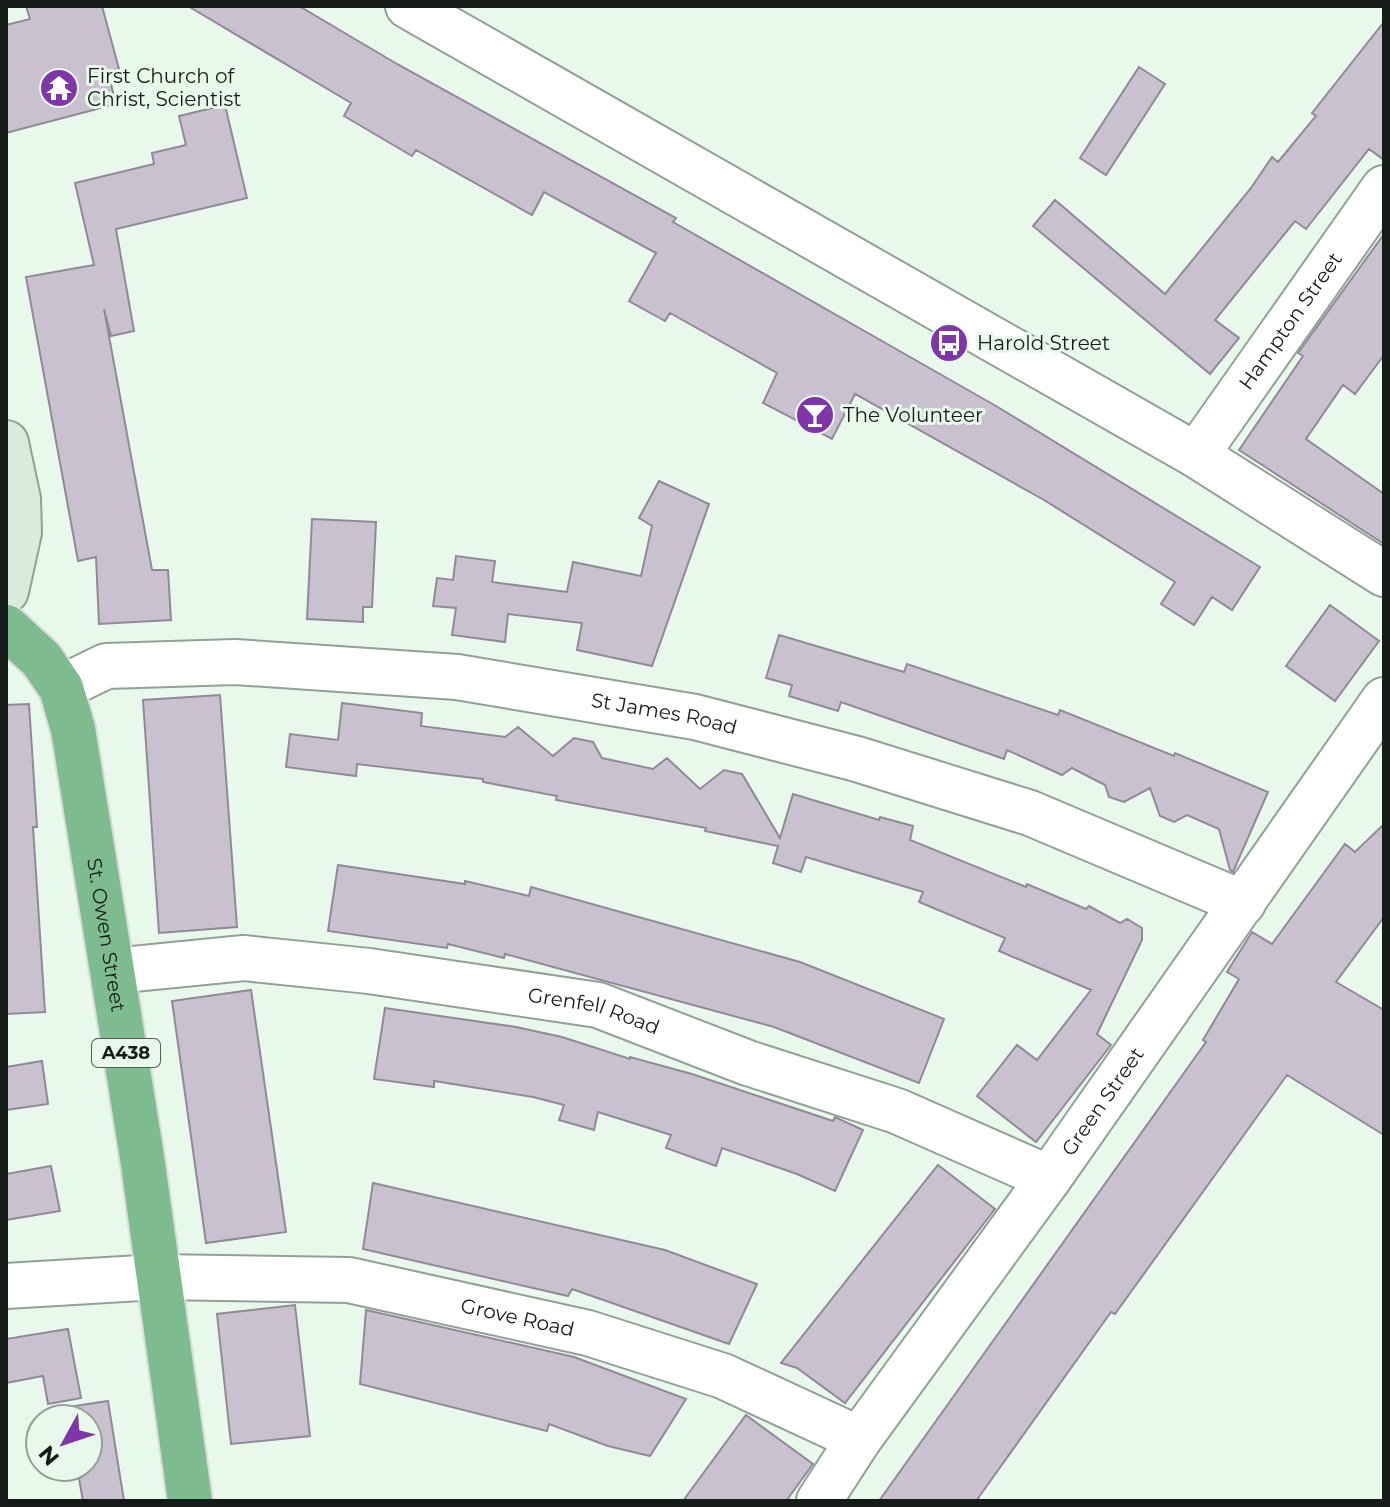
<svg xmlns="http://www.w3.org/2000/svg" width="1390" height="1507" font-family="Montserrat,sans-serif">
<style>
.building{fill:#cac1d0;stroke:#918998;stroke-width:2}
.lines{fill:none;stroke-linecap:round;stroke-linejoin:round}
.street-casing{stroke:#92a195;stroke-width:48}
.secondary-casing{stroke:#92a195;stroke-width:48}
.highway-casing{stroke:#dadbda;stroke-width:48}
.street{stroke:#fff;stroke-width:44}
.secondary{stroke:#d8ebdd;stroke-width:44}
.highway{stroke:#7ebb8e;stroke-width:44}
.labels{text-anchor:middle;stroke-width:6;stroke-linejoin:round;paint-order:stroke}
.shield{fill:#e8f8eb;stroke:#545d56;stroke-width:2}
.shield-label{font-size:18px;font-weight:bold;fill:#151b16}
.poi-label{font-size:20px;fill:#151b16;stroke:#e8f8eb;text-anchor:start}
.street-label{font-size:20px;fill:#151b16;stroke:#e8f8eb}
</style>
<rect width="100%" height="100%" fill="#e8f8eb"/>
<path class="building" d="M26,6h76l17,63 -11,3 8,32 -110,29v-108l24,-6z
M188,6h111l98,58 279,154 -3,4 323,184 264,161 -28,43 -20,-13 -18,28 -33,-21 14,-22 -131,-82 -189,-106 -23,45 -69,-36 14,-30 -107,-60 -5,8 -36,-20 27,-48 -112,-61 -12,23 -116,-65 -4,6 -68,-40 7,-13z
M1384,22v138l-15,-11 -63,80 -11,-8 -80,99 24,18 -29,36 -177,-148 22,-26 110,94 86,-106 21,-31 6,5 38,-46 -4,-3z
M1139,67l26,17 -59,91 -26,-17z
M225,105l22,93 -131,31 18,102 -23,5 -7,-27 48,261h16l3,50 -72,4 -3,-67 -18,4 -52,-284 68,-12 -19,-82 79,-19 -2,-11 34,-8 -7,-29z
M1384,234v121l-29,39 -12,-9 -37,54 78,55v50l-145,-94 64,-94 -5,-3z
M659,481l50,23 -57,162 -75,-16 5,-27 -74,-9 -3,28 -53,-7 4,-27 -23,-2 4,-28 16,2 3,-24 39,5 -3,21 75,10 6,-30 68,14 11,-50 -13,-8z
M312,519l64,3 -4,85h-9v15l-56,-3z
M1330,605l49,36 -44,60 -49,-35z
M779,635l125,37 3,-8 151,51 2,-5 114,46 1,-3 93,39 -35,80 -3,-2 -11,-41 -32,-14 -13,7 -14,-6 -10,-28 -26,14 -15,-5 -4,-12 -33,-17 -10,7 -55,-25 -3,9 -163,-57 -3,9 -49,-15 3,-11 -26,-7z
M220,695l17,232 -78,6 -16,-233z
M342,703l80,10 -1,13 84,11 13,-10 35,29 21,-18 19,4 9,16 51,11 14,-11 33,31 24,-19 18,4 38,64 13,-44 86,26 1,-3 33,9 -3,14 116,47 1,-3 59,25 3,-3 31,17 7,-4 15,9v12l-45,94 14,11 -75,97 -59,-46 40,-51 20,15 54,-70 -92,-39 6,-13 -86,-36 4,-10 -117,-35 -5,15 -28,-9 5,-17 -73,-15 1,-3 -150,-28 1,-4 -74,-14v-3l-126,-15 -1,12 -70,-9 4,-33 48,6z
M29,704l8,123h-4l12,185 -39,2v-309z
M1384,824v93l-48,65 48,28v125l-97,-60 -172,239 -4,-2 -135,189h-97l327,-459 -3,-2 36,-61 -12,-7 25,-40 20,12 73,-100 10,8z
M338,865l127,19v-3l64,15 2,-9 269,75 144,57 -25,64 -145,-56 -269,-73 -1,4 -56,-14 -1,4 -119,-17z
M251,990l35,242 -80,11 -34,-242z
M385,1008l131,19 46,10 68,22v-2l62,17 141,47 2,-4 28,13 -28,61 -38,-17 -75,-26 -6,18 -50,-18 5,-13 -73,-23 -4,18 -35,-10 5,-15 -31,-8 -99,-16v6l-60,-8z
M42,1061l6,43 -42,6v-43z
M938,1165l57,44 -150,194 -48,-35 -16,-5z
M51,1166l9,45 -54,9v-46z
M373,1183l292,67 92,34 -28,60 -157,-55 -4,7 -205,-47z
M295,1305l15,131 -79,8 -14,-130z
M366,1310l208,47 112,42 -36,57 -42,-10 -59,-22 -2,7 -187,-47z
M68,1329l13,69 -33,6 -5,-28 -37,7v-44z
M108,1401l16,100h-41l-6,-34h11v-48h-18l-2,-12z
M746,1415l67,49 -27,37h-103z"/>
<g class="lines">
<g class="street-casing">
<g id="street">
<path d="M408,6l788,449 188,119"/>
<path id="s1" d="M1196,455l188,-267"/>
<path id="s2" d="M61,688l45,-22 129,-4 222,15 238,40 162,42 173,54 213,90"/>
<path id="s3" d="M113,971l131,-13 125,13 229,34 150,58 149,48 152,67"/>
<path id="s4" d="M6,1286l151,-9 192,3 239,53 135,43 136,63"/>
<path id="s5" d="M819,1501l40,-62 190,-261 335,-478"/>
</g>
</g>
<g class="secondary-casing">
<path id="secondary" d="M6,443l12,56 1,33 -13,59"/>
</g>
<g class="highway-casing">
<g id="highway">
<path id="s6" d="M6,627l35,32 20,29 12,41 69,428 48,344"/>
</g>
</g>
<use href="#street" class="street"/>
<use href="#secondary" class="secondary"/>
<use href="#highway" class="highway"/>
</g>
<defs>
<g id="temple-disc" transform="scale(2)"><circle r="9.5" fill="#7f36a8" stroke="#e8f8eb"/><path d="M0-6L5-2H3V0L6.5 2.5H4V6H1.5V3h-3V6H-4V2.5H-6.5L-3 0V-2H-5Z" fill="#fff"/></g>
<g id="bus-disc" transform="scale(2)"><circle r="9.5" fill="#7f36a8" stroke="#e8f8eb"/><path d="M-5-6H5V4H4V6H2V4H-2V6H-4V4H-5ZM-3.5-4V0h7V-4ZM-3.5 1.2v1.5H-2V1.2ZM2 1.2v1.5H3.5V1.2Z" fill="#fff"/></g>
<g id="bar-disc" transform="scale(2)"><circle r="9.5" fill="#7f36a8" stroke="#e8f8eb"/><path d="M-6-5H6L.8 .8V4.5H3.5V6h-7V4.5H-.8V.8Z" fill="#fff"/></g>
</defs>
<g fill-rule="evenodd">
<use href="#temple-disc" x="59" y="88"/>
<use href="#bus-disc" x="949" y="343"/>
<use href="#bar-disc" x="815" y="415"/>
</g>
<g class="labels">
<rect class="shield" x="92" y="1039" width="68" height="28" rx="6"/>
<g class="shield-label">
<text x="126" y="1059">A438</text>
</g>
<g class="poi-label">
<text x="87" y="83">First Church of<tspan x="87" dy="23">Christ, Scientist</tspan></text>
<text x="977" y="350">Harold Street</text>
<text x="843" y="422">The Volunteer</text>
</g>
<g class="street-label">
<text dy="7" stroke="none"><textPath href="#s1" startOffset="164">Hampton Street</textPath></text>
<text dy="7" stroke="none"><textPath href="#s2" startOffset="612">St James Road</textPath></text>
<text dy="7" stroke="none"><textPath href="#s6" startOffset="334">St. Owen Street</textPath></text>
<text dy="7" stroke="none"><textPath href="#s3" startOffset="486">Grenfell Road</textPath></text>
<text dy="7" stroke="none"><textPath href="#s5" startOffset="490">Green Street</textPath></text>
<text dy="7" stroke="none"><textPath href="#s4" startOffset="516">Grove Road</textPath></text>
</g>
</g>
<rect width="1390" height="1507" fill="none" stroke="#151b16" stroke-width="16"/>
<g transform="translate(64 1443) rotate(230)"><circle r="38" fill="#e8f8eb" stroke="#94a096" stroke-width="2"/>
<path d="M0-6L14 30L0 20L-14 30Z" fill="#7f36a8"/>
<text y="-12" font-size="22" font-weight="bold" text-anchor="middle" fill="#151b16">N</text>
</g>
</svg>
